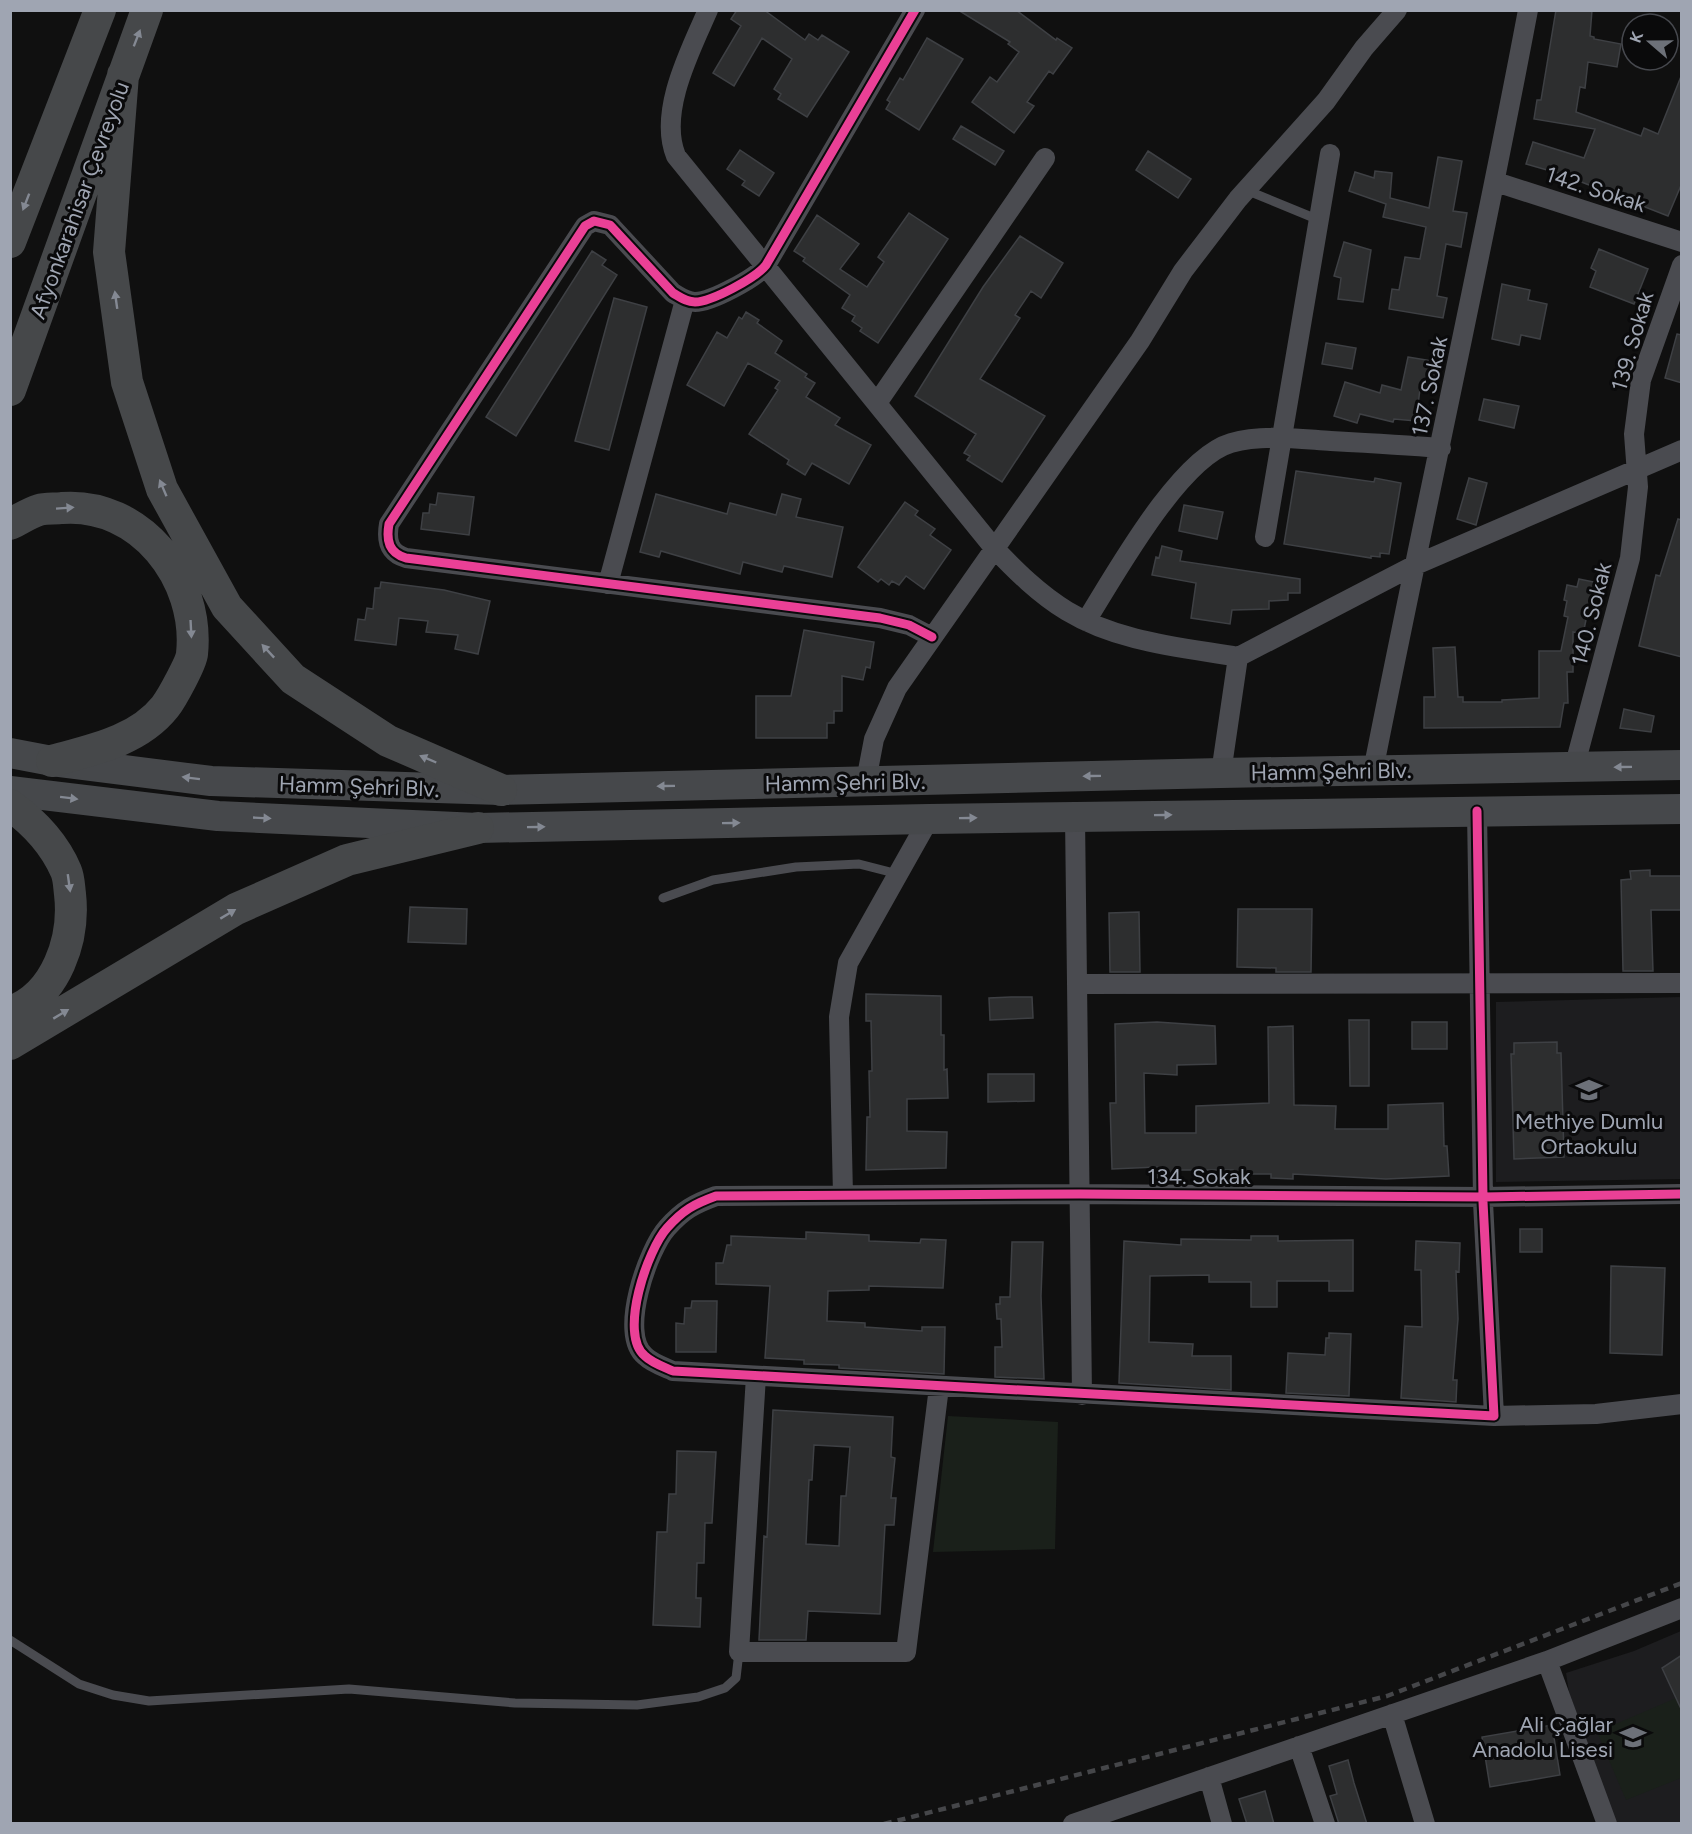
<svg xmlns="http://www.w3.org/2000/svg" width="1692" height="1834" font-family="Figtree,sans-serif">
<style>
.built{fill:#1d1d1f}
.green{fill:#1a201a}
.building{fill:#2d2e2f;stroke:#3e4044;stroke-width:1.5;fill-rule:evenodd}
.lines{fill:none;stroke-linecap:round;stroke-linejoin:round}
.service{stroke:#4a4b50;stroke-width:9}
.minor{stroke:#4a4b50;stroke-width:20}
.primary{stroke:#46484b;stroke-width:30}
.trunk{stroke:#46484a;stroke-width:32}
.rail{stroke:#454649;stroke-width:4.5;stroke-dasharray:8 6;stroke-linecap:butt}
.cycleway-casing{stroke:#0a0a0b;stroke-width:13}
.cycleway{stroke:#ea4096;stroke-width:9}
.oneway{fill:#848993}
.labels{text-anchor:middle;stroke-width:6;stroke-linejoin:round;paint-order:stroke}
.street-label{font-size:22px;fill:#9fa5b2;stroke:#0a0a0b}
.poi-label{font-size:22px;fill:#9fa5b2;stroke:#0a0a0b}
</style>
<rect width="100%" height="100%" fill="#101010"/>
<path class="built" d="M1681,997v182l-185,3v-180z
M1681,1631v192h-66l-46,-131 -3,-19 68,-22z"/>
<path class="green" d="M948,1416l110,6 -3,127 -122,3z
M1681,1696v82l-55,22 -29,-68z"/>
<path class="building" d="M737,10h27l41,30 4,-6 9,6 4,-5 27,17 -42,65 -29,-18 3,-5 -7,-5 18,-30 -30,-21 -28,48 -21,-13 28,-47 -10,-7z
M958,10h58l40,30 1,-2 15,10 -19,26 -4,-3 -22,31 7,4 -20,27 -42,-31 18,-25 7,5 22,-30 -11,-8 2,-2z
M1556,10h36l-2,26 4,1v2l27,5 -4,23 -29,-5 -3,26 -5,-1 -4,25 65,24 3,-8 14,6 24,-60v109l-14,33 -107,-42 -35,-10 7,-22 51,16 11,-29 -61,-10 3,-19h4z
M927,38l36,21 -44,71 -33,-21 4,-7 -3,-2 13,-22 3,2z
M961,126l43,25 -9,14 -42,-26z
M740,150l34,23 -15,23 -17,-11 3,-4 -18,-12z
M1148,151l43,28 -13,19 -42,-28z
M1438,157l24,4 -9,50 14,2 -6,34 -15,-3 -9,52 10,2 -4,20 -54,-9 3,-20 7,1 6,-33 15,2 6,-32 -43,-10 3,-13 -37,-13 6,-19 19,6 1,-7 17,2 -2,25 39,10z
M909,213l39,26 -70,104 -18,-12 2,-3 -10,-7 3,-5 -13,-8 8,-13 -47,-34 2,-3 -11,-7 23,-36 42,29 -19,25 27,18 17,-25 -6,-5z
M1020,236l43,27 -22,35 -10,-7 -16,24 5,3 -40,61 65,37 -43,66 -35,-22 3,-4 -6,-3 12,-19 -61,-38 68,-109z
M1344,242l27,8 -8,52 -25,-3 3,-21 -7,-2z
M1599,249l49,20 -14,35 -44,-17 6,-16 -5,-3z
M592,251l14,9 -4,5 15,10 -101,161 -30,-19z
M1502,284l28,6 -2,10 19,4 -7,35 -19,-4 -2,10 -27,-6z
M614,298l33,9 -38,143 -34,-9z
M746,312l13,8 -2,3 25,18 -7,12 32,21 -2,3 10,6 -9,14 34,21 -5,7 36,20 -22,39 -37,-21 -7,12 -18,-11 2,-4 -40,-26 29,-44 -3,-2 5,-7 -32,-18 -24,43 -37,-21 30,-53 10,6 12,-21 3,2z
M1677,334l5,1v48l-17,-5z
M1326,343l30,5 -4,21 -30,-5z
M1408,357l31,5 -3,21 -15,-2 -5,40 -22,-2 -1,3 -33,-8 -3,9 -23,-7 11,-34 35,11 2,-8 19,5z
M1484,399l35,7 -5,22 -35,-8z
M1296,471l78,11 1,-4 26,5 -12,71 -9,-1v4l-9,-1v2l-87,-14z
M1469,478l18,5 -11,42 -19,-6z
M438,493l36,4 -5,38 -48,-6 2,-16h6l1,-9 6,1z
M656,494l71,20 3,-11 46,12 6,-21 19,5 -5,18 47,10 -11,50 -48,-11 -2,6 -39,-10 -3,12 -79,-23 -2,6 -19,-5z
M905,502l13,9 -3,4 20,14 -5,6 21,15 -27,39 -18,-13 -7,9 -7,-4 -3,4 -8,-6 -3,3 -20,-15z
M1184,505l39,7 -6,27 -38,-8z
M1678,519l4,1v137l-43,-11 17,-71 4,1z
M1162,546l20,5 -2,10 120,18v14h-12v7l-19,1v8l-37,1 -2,14 -39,-6 5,-35 -44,-8 4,-18 3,1z
M1579,579l15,3 -11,52 -10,-2v40h-6l1,31h-4l-4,24 -136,1v-31h11l-2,-49 22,-1 3,50h5v5h39v-2l37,-2v-47h22l7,-34 -4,-1 3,-15 -3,-1 3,-15 10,2z
M381,582l63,8 46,11 -12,53 -23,-5 3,-14 -32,-3 2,-11 -29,-3 -3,27 -41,-5 3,-21 7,1 2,-12 6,1 2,-21h5z
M804,630l70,12 -4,26 -4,-1 -3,13 -21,-4v35h-8v12h-7v15h-71v-42h35z
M1624,709l30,7 -3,16 -31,-4z
M1650,870v6h32v34h-31l2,61h-30l-2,-91 10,-1 -1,-8z
M410,907l57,2 -1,35 -58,-2z
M1238,909h74l-1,63h-35v-4l-39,-1z
M1139,912l1,60h-30l-1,-59z
M866,994l75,2v39h3v35l3,-1 1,29 -41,1v32l40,1 -1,36 -80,2 1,-53h3l-1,-46h3l-1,-50h-5z
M1011,997h21l1,21 -43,2 -1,-22z
M1349,1020h20v66h-19z
M1157,1022l58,4 1,38 -39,1v10l-33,-2 1,60h51v-27l73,-3 -1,-76 25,-1 1,79 42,1 -1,23h53v-24l55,-2 1,43h3l2,30 -63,3 -93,-5v5l-22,-1v-4h-38v-4h-55v8h-21v-11l-45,2 -2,-66h6l-1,-79z
M1412,1022h35v27h-35z
M1557,1042v11h4l3,104 -50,2 -3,-105h3v-11z
M988,1074h46v27l-46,1z
M1520,1229h22v23h-22z
M806,1232l63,3v6l51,2 1,-4 25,1 -3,48 -74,-2v4l-41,1 -1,30 38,2v4l57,4v-4h23l-1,47 -105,-6v-3l-35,-1v-4l-39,-2 5,-72 -54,-2v-21h7l4,-18h4v-9l75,3z
M1251,1236h27v5l75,-1v51h-24v-10h-52v26h-26v-25h-42v-7l-59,1 -1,66 44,2 -1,12h39v34l-112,-7 5,-142 57,4v-6l70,1z
M1416,1241l44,2 -1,29 -3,-1 2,48 -5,61h4l-1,22 -55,-4 4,-72 17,1 -1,-57h-6z
M1012,1242h31l-2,54 3,83 -49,-2v-30h7l-1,-28h-4l-1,-15h4v-7h10z
M1611,1266l54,2 -3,87 -52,-2z
M692,1301h25l-1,51h-40v-29l8,1 1,-16h6z
M1329,1333l22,1 -2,62 -63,-3 2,-40 37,2 1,-17h3z
M773,1410l120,7 -2,40 4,1 -4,40h5l-2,27h-9l-5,89 -72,-3 -2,29h-47l5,-104 3,1zM814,1445l36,2 -4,49h-5l-2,50 -33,-2 3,-64h3z
M677,1451l39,1 -4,71h-7l-1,40h-7l-1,35h5l-1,29 -47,-2 4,-93h10l2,-38h7z
M1682,1655v56l-20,-43z
M1552,1725l8,50 -70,12 -8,-50z
M1348,1760l6,23 13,41h-28l-9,-28 7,-2 -8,-28z
M1265,1791l9,33h-27l-8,-25z"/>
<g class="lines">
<path class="service" d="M1246,190l73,30
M663,898l50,-18 83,-13 63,-3 39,10
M10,1640l69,44 34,11 36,6 200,-12 166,14 122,2 61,-8 27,-9 11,-10 3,-26"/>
<path class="minor" d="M708,10c-18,41 -50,102 -32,146l318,392c22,23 45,46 73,63 51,31 113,36 171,46
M915,10l-149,255c-10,13 -55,37 -71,37 -9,0 -15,-5 -22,-9l-63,-68 -16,-4 -9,5 -196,298c-3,17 0,29 17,34l474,60 29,7 23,12
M1496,182l186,60
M877,403l168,-245
M1265,537l65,-383
M608,584l77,-284
M1086,621c29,-46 93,-163 145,-178 32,-9 68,-4 100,-2 37,2 73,4 110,7
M1574,768l56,-210 8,-71 -4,-53 7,-54 41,-115
M1373,771c50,-254 107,-506 155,-761
M1221,773l17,-116 175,-91 269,-116
M866,781l8,-42 23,-51 243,-347 43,-70 55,-72 88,-98 38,-53 33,-38
M1477,811l6,386v5l11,214 -821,-45c-9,-4 -21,-8 -28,-15 -27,-22 3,-107 22,-128 16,-18 27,-24 49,-32l364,-2 403,3 199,-3
M1075,817l7,578
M1077,984l605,-1
M843,1195l-4,-178 9,-54 81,-144
M756,1376l-17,276h167l33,-265
M1494,1416l102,-2 86,-10
M1547,1661l60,163
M1392,1714l33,110
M1299,1746l26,78
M1209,1777l13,47
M1073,1824l474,-163 135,-53"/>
<path class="primary" d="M10,753l42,8 159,20 290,9 720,-17 461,-8
M10,791l208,25 260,12 451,-9 753,-10"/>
<path class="trunk" d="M123,75l-14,177 18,130 35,107 65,118 66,72 95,62 113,49
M10,242l90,-232
M10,390l137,-380
M10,524c9,-4 19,-11 29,-14 7,-2 16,-1 23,-2 78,-6 138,70 130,146 -1,9 -20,44 -27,53 -27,34 -73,43 -113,54
M10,805c25,18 44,38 56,66 3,7 3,15 4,23 5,44 -13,102 -60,118
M10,1044l226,-135 111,-49 131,-32"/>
<path class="rail" d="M884,1824l503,-128 295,-113"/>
<g class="cycleway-casing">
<path id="cycleway" d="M915,10l-149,255c-10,13 -55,37 -71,37 -9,0 -15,-5 -22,-9l-63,-68 -16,-4 -9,5 -196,298c-3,17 0,29 17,34l474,60 29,7 23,12
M1477,811l6,386v5l11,214 -821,-45c-9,-4 -21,-8 -28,-15 -27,-22 3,-107 22,-128 16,-18 27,-24 49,-32l364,-2 403,3 199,-3"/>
</g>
<use href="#cycleway" class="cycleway"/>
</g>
<defs><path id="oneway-solid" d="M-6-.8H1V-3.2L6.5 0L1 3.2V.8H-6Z" transform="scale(1.5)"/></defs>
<g class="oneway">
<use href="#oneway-solid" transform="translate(137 38) rotate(-69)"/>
<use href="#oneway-solid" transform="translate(26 202) rotate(111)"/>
<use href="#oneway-solid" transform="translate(116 300) rotate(-98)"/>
<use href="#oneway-solid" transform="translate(163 488) rotate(-113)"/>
<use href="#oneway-solid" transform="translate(65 508) rotate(-4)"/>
<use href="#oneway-solid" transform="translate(191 629) rotate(87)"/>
<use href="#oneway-solid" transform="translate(268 651) rotate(-133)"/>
<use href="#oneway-solid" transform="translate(428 759) rotate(-157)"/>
<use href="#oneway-solid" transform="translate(1623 767) rotate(179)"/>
<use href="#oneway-solid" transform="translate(1092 776) rotate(179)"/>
<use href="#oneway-solid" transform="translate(191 778) rotate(-173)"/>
<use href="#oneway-solid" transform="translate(666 786) rotate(179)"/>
<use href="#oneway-solid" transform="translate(69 798) rotate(7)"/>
<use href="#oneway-solid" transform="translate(1163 815) rotate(-1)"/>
<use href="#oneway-solid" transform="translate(262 818) rotate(3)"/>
<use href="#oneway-solid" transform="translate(968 818) rotate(-1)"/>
<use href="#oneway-solid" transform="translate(731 823) rotate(-1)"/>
<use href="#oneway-solid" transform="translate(536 827) rotate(-1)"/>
<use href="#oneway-solid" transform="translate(69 883) rotate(82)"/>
<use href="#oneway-solid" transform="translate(228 914) rotate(-31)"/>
<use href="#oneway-solid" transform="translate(61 1014) rotate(-31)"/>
</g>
<defs>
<g id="school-bare" transform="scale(2.07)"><path d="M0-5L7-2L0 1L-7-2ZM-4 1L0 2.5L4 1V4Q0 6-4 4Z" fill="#6d7179" stroke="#0a0a0b" stroke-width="2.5" paint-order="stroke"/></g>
</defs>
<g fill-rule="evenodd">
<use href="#school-bare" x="1589" y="1090"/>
<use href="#school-bare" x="1633" y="1737"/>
</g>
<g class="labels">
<g class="street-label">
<text transform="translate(1596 189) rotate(18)" y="8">142. Sokak</text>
<text transform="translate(79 200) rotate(-70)" y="8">Afyonkarahisar Çevreyolu</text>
<text transform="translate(1632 341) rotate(-74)" y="8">139. Sokak</text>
<text transform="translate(1429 386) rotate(-78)" y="8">137. Sokak</text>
<text transform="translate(1591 614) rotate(-76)" y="8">140. Sokak</text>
<text transform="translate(1331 771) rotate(-1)" y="8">Hamm Şehri Blv.</text>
<text transform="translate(845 782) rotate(-1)" y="8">Hamm Şehri Blv.</text>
<text transform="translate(359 786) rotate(2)" y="8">Hamm Şehri Blv.</text>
<text x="1199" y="1184">134. Sokak</text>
</g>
<g class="poi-label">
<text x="1589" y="1129">Methiye Dumlu<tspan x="1589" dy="25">Ortaokulu</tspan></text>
<text x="1613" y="1732" text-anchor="end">Ali Çağlar<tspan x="1613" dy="25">Anadolu Lisesi</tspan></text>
</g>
</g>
<rect width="1692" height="1834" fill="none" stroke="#9fa5b2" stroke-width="24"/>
<g transform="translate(1650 42) rotate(290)"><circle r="28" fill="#0a0a0b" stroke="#46484e" stroke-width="1.5"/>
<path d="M0-4.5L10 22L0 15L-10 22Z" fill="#6d7179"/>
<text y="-9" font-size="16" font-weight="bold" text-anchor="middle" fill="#9fa5b2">K</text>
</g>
</svg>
